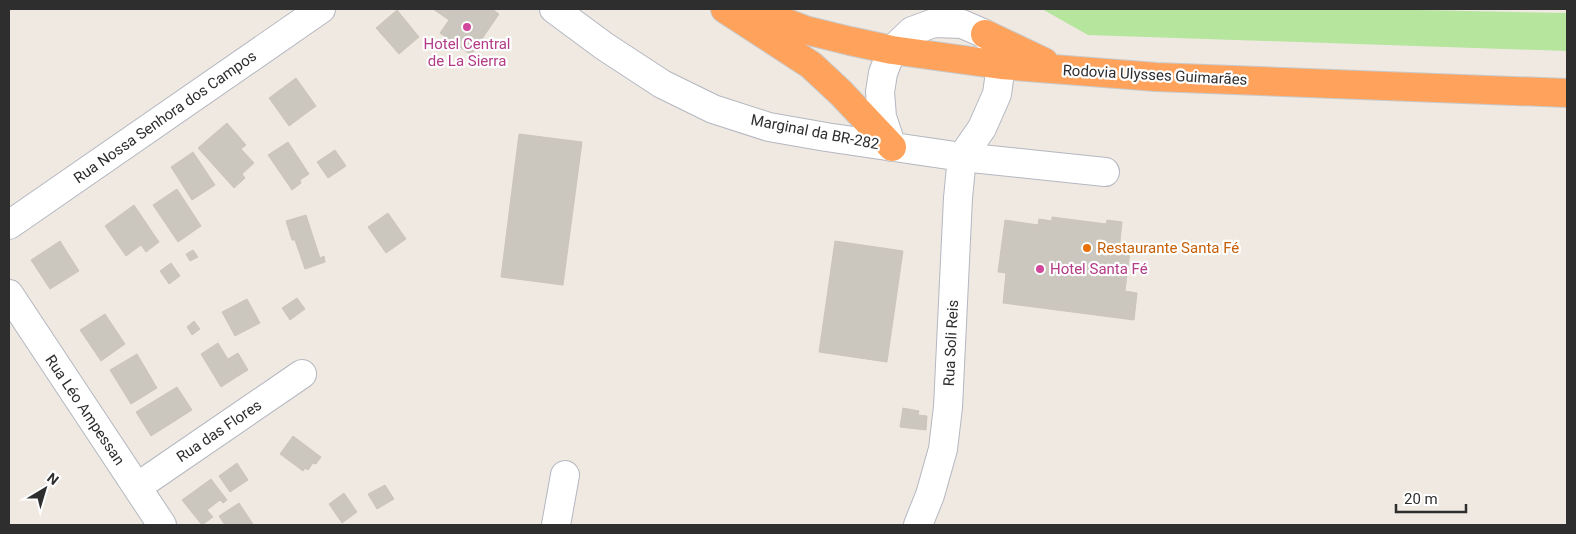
<svg xmlns="http://www.w3.org/2000/svg" width="1576" height="534" font-family="Roboto,sans-serif">
<style>
.green{fill:#b6e59e}
.building{fill:#cbc7bf;stroke:#cbc5ba}
.lines{fill:none;stroke-linecap:round;stroke-linejoin:round}
.minor-casing{stroke:#b4b7c1;stroke-width:30}
.highway-casing{stroke:#c9c9c9;stroke-width:30}
.minor{stroke:#fff;stroke-width:28}
.highway{stroke:#ffa35c;stroke-width:28}
.hotel-dot{fill:#d1479c;stroke:#fff;stroke-width:2}
.food-dot{fill:#e8710a;stroke:#fff;stroke-width:2}
.labels{text-anchor:middle;stroke-width:4.5;stroke-linejoin:round;paint-order:stroke}
.hotel-label{font-size:15px;fill:#b23c85;stroke:#fff}
.street-label{font-size:15px;fill:#2e2e2e;stroke:#fff}
.food-label{font-size:15px;fill:#c56008;stroke:#fff;text-anchor:start}
</style>
<rect width="100%" height="100%" fill="#efe9e1"/>
<path class="green" d="M1042,9h328l197,4v38l-479,-16z"/>
<path class="building" d="M433,9h59l7,5 -28,41 -31,-22 9,-13z
M397,10l22,27 -20,17 -23,-26z
M296,78l20,28 -27,20 -20,-28z
M227,123l19,22 -5,4 13,14 -12,11 3,4 -11,10 -36,-40z
M519,134l63,8 -19,143 -62,-8z
M288,142l21,32 -9,6 1,3 -9,7 -24,-35z
M335,150l11,16 -18,12 -11,-16z
M193,152l22,33 -23,15 -21,-33z
M177,189l24,37 -23,16 -25,-37z
M134,205l25,37 -13,10 -5,-7 -15,11 -21,-30z
M388,213l18,26 -20,14 -18,-26z
M306,215l14,43 4,-2 1,6 -20,7 -10,-29h-3l-6,-19z
M1052,217l54,7 1,-4 15,2 -3,28 11,1 -5,40 12,2 -3,27 -131,-17 3,-30 -8,-1 7,-52 33,5 1,-6 13,2z
M60,241l19,30 -29,18 -19,-29z
M835,241l68,10 -16,111 -68,-10z
M193,250l5,7 -8,4 -4,-7z
M171,263l9,13 -11,8 -9,-13z
M297,298l8,11 -15,11 -8,-12z
M247,299l13,24 -25,13 -13,-24z
M105,314l20,30 -24,17 -21,-31z
M194,321l6,8 -8,6 -5,-8z
M218,343l20,33 -17,11 -20,-33z
M238,353l10,17 -10,6 -10,-17z
M137,354l20,34 -26,16 -21,-34z
M177,387l15,23 -41,26 -15,-24z
M903,408l16,3 -1,4 9,1 -1,14 -26,-3z
M293,436l28,21 -5,7 -3,-1 -5,7 -3,-2 -2,3 -23,-17z
M237,463l11,17 -18,12 -11,-16z
M211,479l16,21 -4,3 -3,-3 -13,10 6,7 -11,8 -20,-25z
M385,485l9,14 -17,10 -9,-15z
M344,493l13,19 -15,11 -13,-19z
M239,503l14,21 -2,1h-26l-6,-9z"/>
<g class="lines">
<g class="minor-casing">
<path id="minor" d="M554,9l50,37 58,38 51,25 56,18 57,10 136,20 143,15
M892,147l-10,-30 -2,-25 3,-19 9,-23 20,-19 22,-8 28,1 23,10 13,17 3,14 -4,29 -15,34 -20,29 -4,41 -10,209 -5,42 -13,46 -12,30
M9,225l312,-216
M9,294l153,231
M137,487l165,-113
M556,525l9,-50"/>
</g>
<g class="highway-casing">
<path id="highway" d="M725,9l86,56 30,28 51,54
M751,9l54,21 45,11 42,9 109,15 155,12 411,16
M985,34l59,28"/>
</g>
<use href="#minor" class="minor"/>
<use href="#highway" class="highway"/>
</g>
<g class="hotel-dot">
<circle cx="467" cy="27" r="5"/>
<circle cx="1040" cy="269" r="5"/>
</g>
<circle class="food-dot" cx="1087" cy="248" r="5"/>
<g class="labels">
<g class="hotel-label">
<text x="467" y="49">Hotel Central<tspan x="467" dy="17">de La Sierra</tspan></text>
<text x="1050" y="274" text-anchor="start">Hotel Santa Fé</text>
</g>
<g class="street-label">
<text transform="translate(1155 75) rotate(3)" y="5">Rodovia Ulysses Guimarães</text>
<text transform="translate(165 117) rotate(-35)" y="5">Rua Nossa Senhora dos Campos</text>
<text transform="translate(815 132) rotate(11)" y="5">Marginal da BR-282</text>
<text transform="translate(951 343) rotate(-87)" y="5">Rua Soli Reis</text>
<text transform="translate(85 410) rotate(56)" y="5">Rua Léo Ampessan</text>
<text transform="translate(219 431) rotate(-34)" y="5">Rua das Flores</text>
</g>
<g class="food-label">
<text x="1097" y="253">Restaurante Santa Fé</text>
</g>
</g>
<rect width="1576" height="534" fill="none" stroke="#2e2e2e" stroke-width="20"/>
<g transform="translate(45 489) rotate(38)" stroke="#ffffff" stroke-width="4" paint-order="stroke">
<path d="M0-4L9 19L0 12L-9 19Z" fill="#2e2e2e"/>
<text y="-8" font-size="14" font-weight="bold" text-anchor="middle" fill="#2e2e2e">N</text>
</g>
<path d="M1396 504v8h70v-8" fill="none" stroke="#2e2e2e" stroke-width="2.5"/>
<text x="1404" y="504" font-size="15" fill="#2e2e2e" stroke="#ffffff" stroke-width="4" paint-order="stroke">20 m</text>
</svg>
